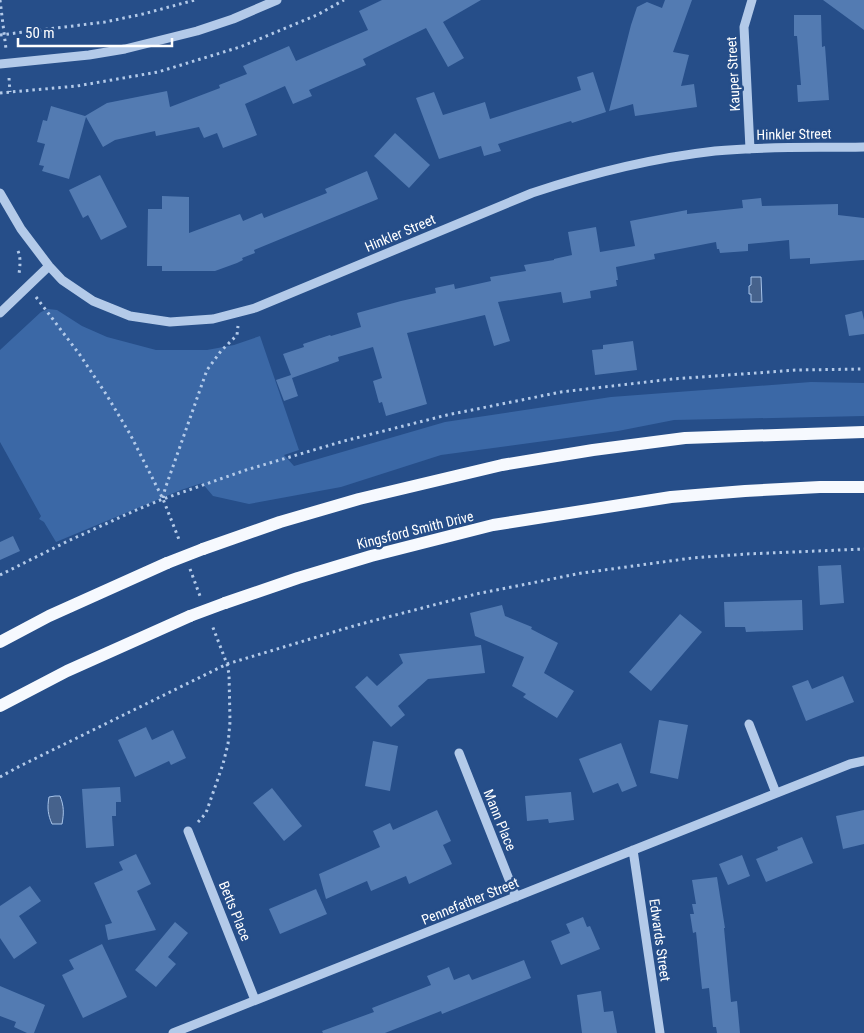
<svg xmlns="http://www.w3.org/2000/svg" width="864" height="1033" font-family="'Roboto Condensed',sans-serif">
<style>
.green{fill:#3b68a6}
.water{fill:#46628c;stroke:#a7c4ea}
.building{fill:#537bb2}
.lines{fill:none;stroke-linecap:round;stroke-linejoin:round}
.path{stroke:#b3cae9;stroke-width:3;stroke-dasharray:2.5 4;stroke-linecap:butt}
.minor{stroke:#b3cae9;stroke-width:9}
.major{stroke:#f6f9fe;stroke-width:12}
.major-bridge{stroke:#f6f9fe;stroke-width:12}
.labels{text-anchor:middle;stroke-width:5;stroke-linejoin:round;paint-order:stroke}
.street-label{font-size:14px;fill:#fff;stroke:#264e89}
</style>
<rect width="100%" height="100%" fill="#264e89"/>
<path class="green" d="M48,309l9,1 25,16 25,11 49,13h51l27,-5 26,-9 39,114 -15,5 10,11 151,-44 166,-25 200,-15 53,1v33l-190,4 -56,11 -177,24 -100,32 -92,17 -36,-8 -11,-13 -21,7 -125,52 -12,-20 -5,-3 2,-3 -41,-74v-92l41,-38z"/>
<path class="water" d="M751,277h10l1,25h-11v-8h-2v-8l2,-1z
M55,796h5c4,10 4,17 2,28h-10c-4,-9 -5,-16 -3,-27z"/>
<path class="building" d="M382,0h99l-38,22 21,36 -16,9 -22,-39 -63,31 3,6 -57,25 3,6 -19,8 -8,-18 -40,18 12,31 -34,13 -6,-15 -13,5 -5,-11 -43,9 -1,-5 -40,9 -12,7 -17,-30 -17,62 -27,-8 2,-5 -5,-1 6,-21 -8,-2 6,-22 4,1 4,-15 34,10 22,-13 60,-12 3,16 50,-19 -1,-3 28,-11 -4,-8 46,-20 7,15 72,-31 -9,-19z
M665,0h27l-19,52 16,3 -8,31 13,-2 3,23 -62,9 -2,-12 -24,7 22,-86 6,-18 10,-5 15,6z
M823,0h41v30l-15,-11z
M794,15h27l1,32 3,-1 4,54 -31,2 -1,-17h4l-4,-49h-3z
M593,72l13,40 -34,11 -1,-2 -73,23 3,7 -17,5 -3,-10 -42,13 -23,-61 18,-6 9,23 42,-13 5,17 91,-29 -4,-13z
M395,133l35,32 -21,23 -35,-32z
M367,171l11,28 -124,51 1,3 -13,5 1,2 -6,3 -22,8h-53v-5h-15l1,-57h14v-13l27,1v36l51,-19 3,7 19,-8 2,5 63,-25 -2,-4z
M100,175l27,52 -26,13 -13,-25 -5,3 -14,-28z
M761,198l1,8 76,-2v11l26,3v42l-54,4v-6l-20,1 -1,-19 -41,4v7l-28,2 -1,-4h-2l-1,-7 -62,12 1,5 -39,8 2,13h-2l1,6 -27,5 1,7 -28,5 -2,-11 -63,10 12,39 -16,5 -9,-31 -78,18 20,71 -41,12 -4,-14 -3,1 -6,-22 9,-3 -9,-31 -35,10 1,4 -47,17 6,18 -14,5 -8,-21 15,-5 -8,-21 21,-7 -1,-3 27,-9 1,1 30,-9 -4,-14 44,-12 35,-8 -1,-5 19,-4 1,5 36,-8 -1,-4 36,-6 -2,-6 30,-5v-1l18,-4 -4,-23 28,-5 4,25 35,-6 -5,-25 57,-11v4l56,-6 -1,-8z
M862,311l2,9v14l-15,2 -4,-21z
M633,341l4,29 -42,5 -3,-25 11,-1v-4z
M13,536l7,15 -20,9v-18z
M841,565l3,38 -24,2 -2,-39z
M802,600l1,30 -57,2 -1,-5h-20l-1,-25z
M502,605l3,11 27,11 -1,2 27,14 -14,30 30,18 -17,27 -34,-21 3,-3 -14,-8 12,-29 -49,-21 -5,-23z
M680,614l22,18 -51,59 -22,-19z
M481,645l4,28 -57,6 -30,27 7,9 -14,12 -36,-40 12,-11 10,10 26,-23 -4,-9z
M843,676l11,26 -48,19 -14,-35 16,-6 4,9z
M659,720l29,5 -10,54 -28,-6z
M146,727l6,13 21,-10 13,28 -15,7 -2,-4 -34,16 -17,-37z
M373,741l25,5 -8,45 -25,-5z
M621,743l16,43 -15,6 -4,-9 -25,10 -14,-34z
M120,787l1,15h-5v14h-4l2,30 -28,2 -4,-59z
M272,788l30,38 -18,15 -31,-38z
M571,792l3,28 -25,3 -1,-4 -21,2 -2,-25z
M437,810l14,31 -8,4 9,19 -43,20 -3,-8 -35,15 -4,-10 -41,18 -7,-25 61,-27 -7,-16 17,-8 3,7z
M864,810v34l-21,5 -7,-33z
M802,837l11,26 -47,19 -10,-23 22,-9 -1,-3z
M136,854l15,30 -14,7 19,39 -48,10 -3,-15 7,-2 -18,-40 29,-13 -4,-8z
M742,855l8,21 -22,9 -9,-21z
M717,877l8,51h-1l7,74 6,-1 3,32h-23l-1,-6h-3l-4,-39 -7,1 -6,-57 -3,1 -3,-19h4l-2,-10h4l-4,-24z
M30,886l11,15 -22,15 18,27 -23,16 -14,-21v-32z
M316,889l11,25 -47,20 -11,-25z
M583,917l4,10 3,-1 10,23 -39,16 -10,-24 19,-8 -4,-9z
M175,922l13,11 -20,24 8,7 -20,23 -21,-17z
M102,944l25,53 -44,21 -21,-43 12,-6 -5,-9z
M524,960l7,18 -89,36 -1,-3 -56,22h-62l-1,-2 52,-19 -2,-4 59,-23 -4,-9 22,-9 5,13 15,-6 3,6z
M0,986l45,19 -11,28h-7l-13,-6 2,-5 -16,-6z
M601,991l3,21 9,-1 4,22h-35l-5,-38z"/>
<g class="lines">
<path class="path" d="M0,0l6,49
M0,35l105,-13 38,-8 52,-14
M9,78l1,14
M0,93l77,-7 81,-14 82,-25 77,-32 27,-15
M18,251c3,7 2,15 1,23
M36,297l44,58 26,39 24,40 33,65 17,43
M163,498l2,-9 42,-119 14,-19 16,-16 1,-9
M190,569l10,27
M0,575l68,-34 66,-30 29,-12 83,-29 98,-29 103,-26 114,-23 112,-13 124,-9 67,-1
M0,777l20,-11 207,-102 130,-39 119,-31 106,-21 110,-15 54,-4 118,-5
M198,822l8,-9 17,-49 5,-20 2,-22 -1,-48 -2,-10 -15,-39"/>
<path class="minor" d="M0,64l89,-9 36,-6 72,-18 36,-12 44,-19
M750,149l-6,-122 8,-27
M0,193l21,36 28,37 13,14 31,21 37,15 40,6 43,-3 42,-11 277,-115c60,-20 121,-35 183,-42 49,-5 99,-3 149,-4
M0,313l49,-47
M749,724l27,69
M459,753l57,144
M188,831l67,169
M633,850l27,183
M173,1033l677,-269 14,-3"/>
<path class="major" d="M203,549l77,-27 79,-23 143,-34 91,-15 92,-12 179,-6
M225,603l73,-25 73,-22 122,-31 178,-28 74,-6 75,-4h44
M0,642l49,-26 118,-53
M0,706l67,-35 123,-55"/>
<path class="major-bridge" d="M167,563l36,-14
M190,616l35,-13"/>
</g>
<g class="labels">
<g class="street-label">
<text transform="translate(733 74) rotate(-93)" y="5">Kauper Street</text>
<text transform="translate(794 134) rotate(-1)" y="5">Hinkler Street</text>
<text transform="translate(400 233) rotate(-23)" y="5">Hinkler Street</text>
<text transform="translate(415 530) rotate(-14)" y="5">Kingsford Smith Drive</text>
<text transform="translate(500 820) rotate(68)" y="5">Mann Place</text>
<text transform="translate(470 901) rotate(-22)" y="5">Pennefather Street</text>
<text transform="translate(235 911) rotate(68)" y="5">Betts Place</text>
<text transform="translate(660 940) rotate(82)" y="5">Edwards Street</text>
</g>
</g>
<path d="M18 38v8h154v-8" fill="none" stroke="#ffffff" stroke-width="2.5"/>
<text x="25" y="38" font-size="15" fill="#ffffff" stroke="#264e89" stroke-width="4" paint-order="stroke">50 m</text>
</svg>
